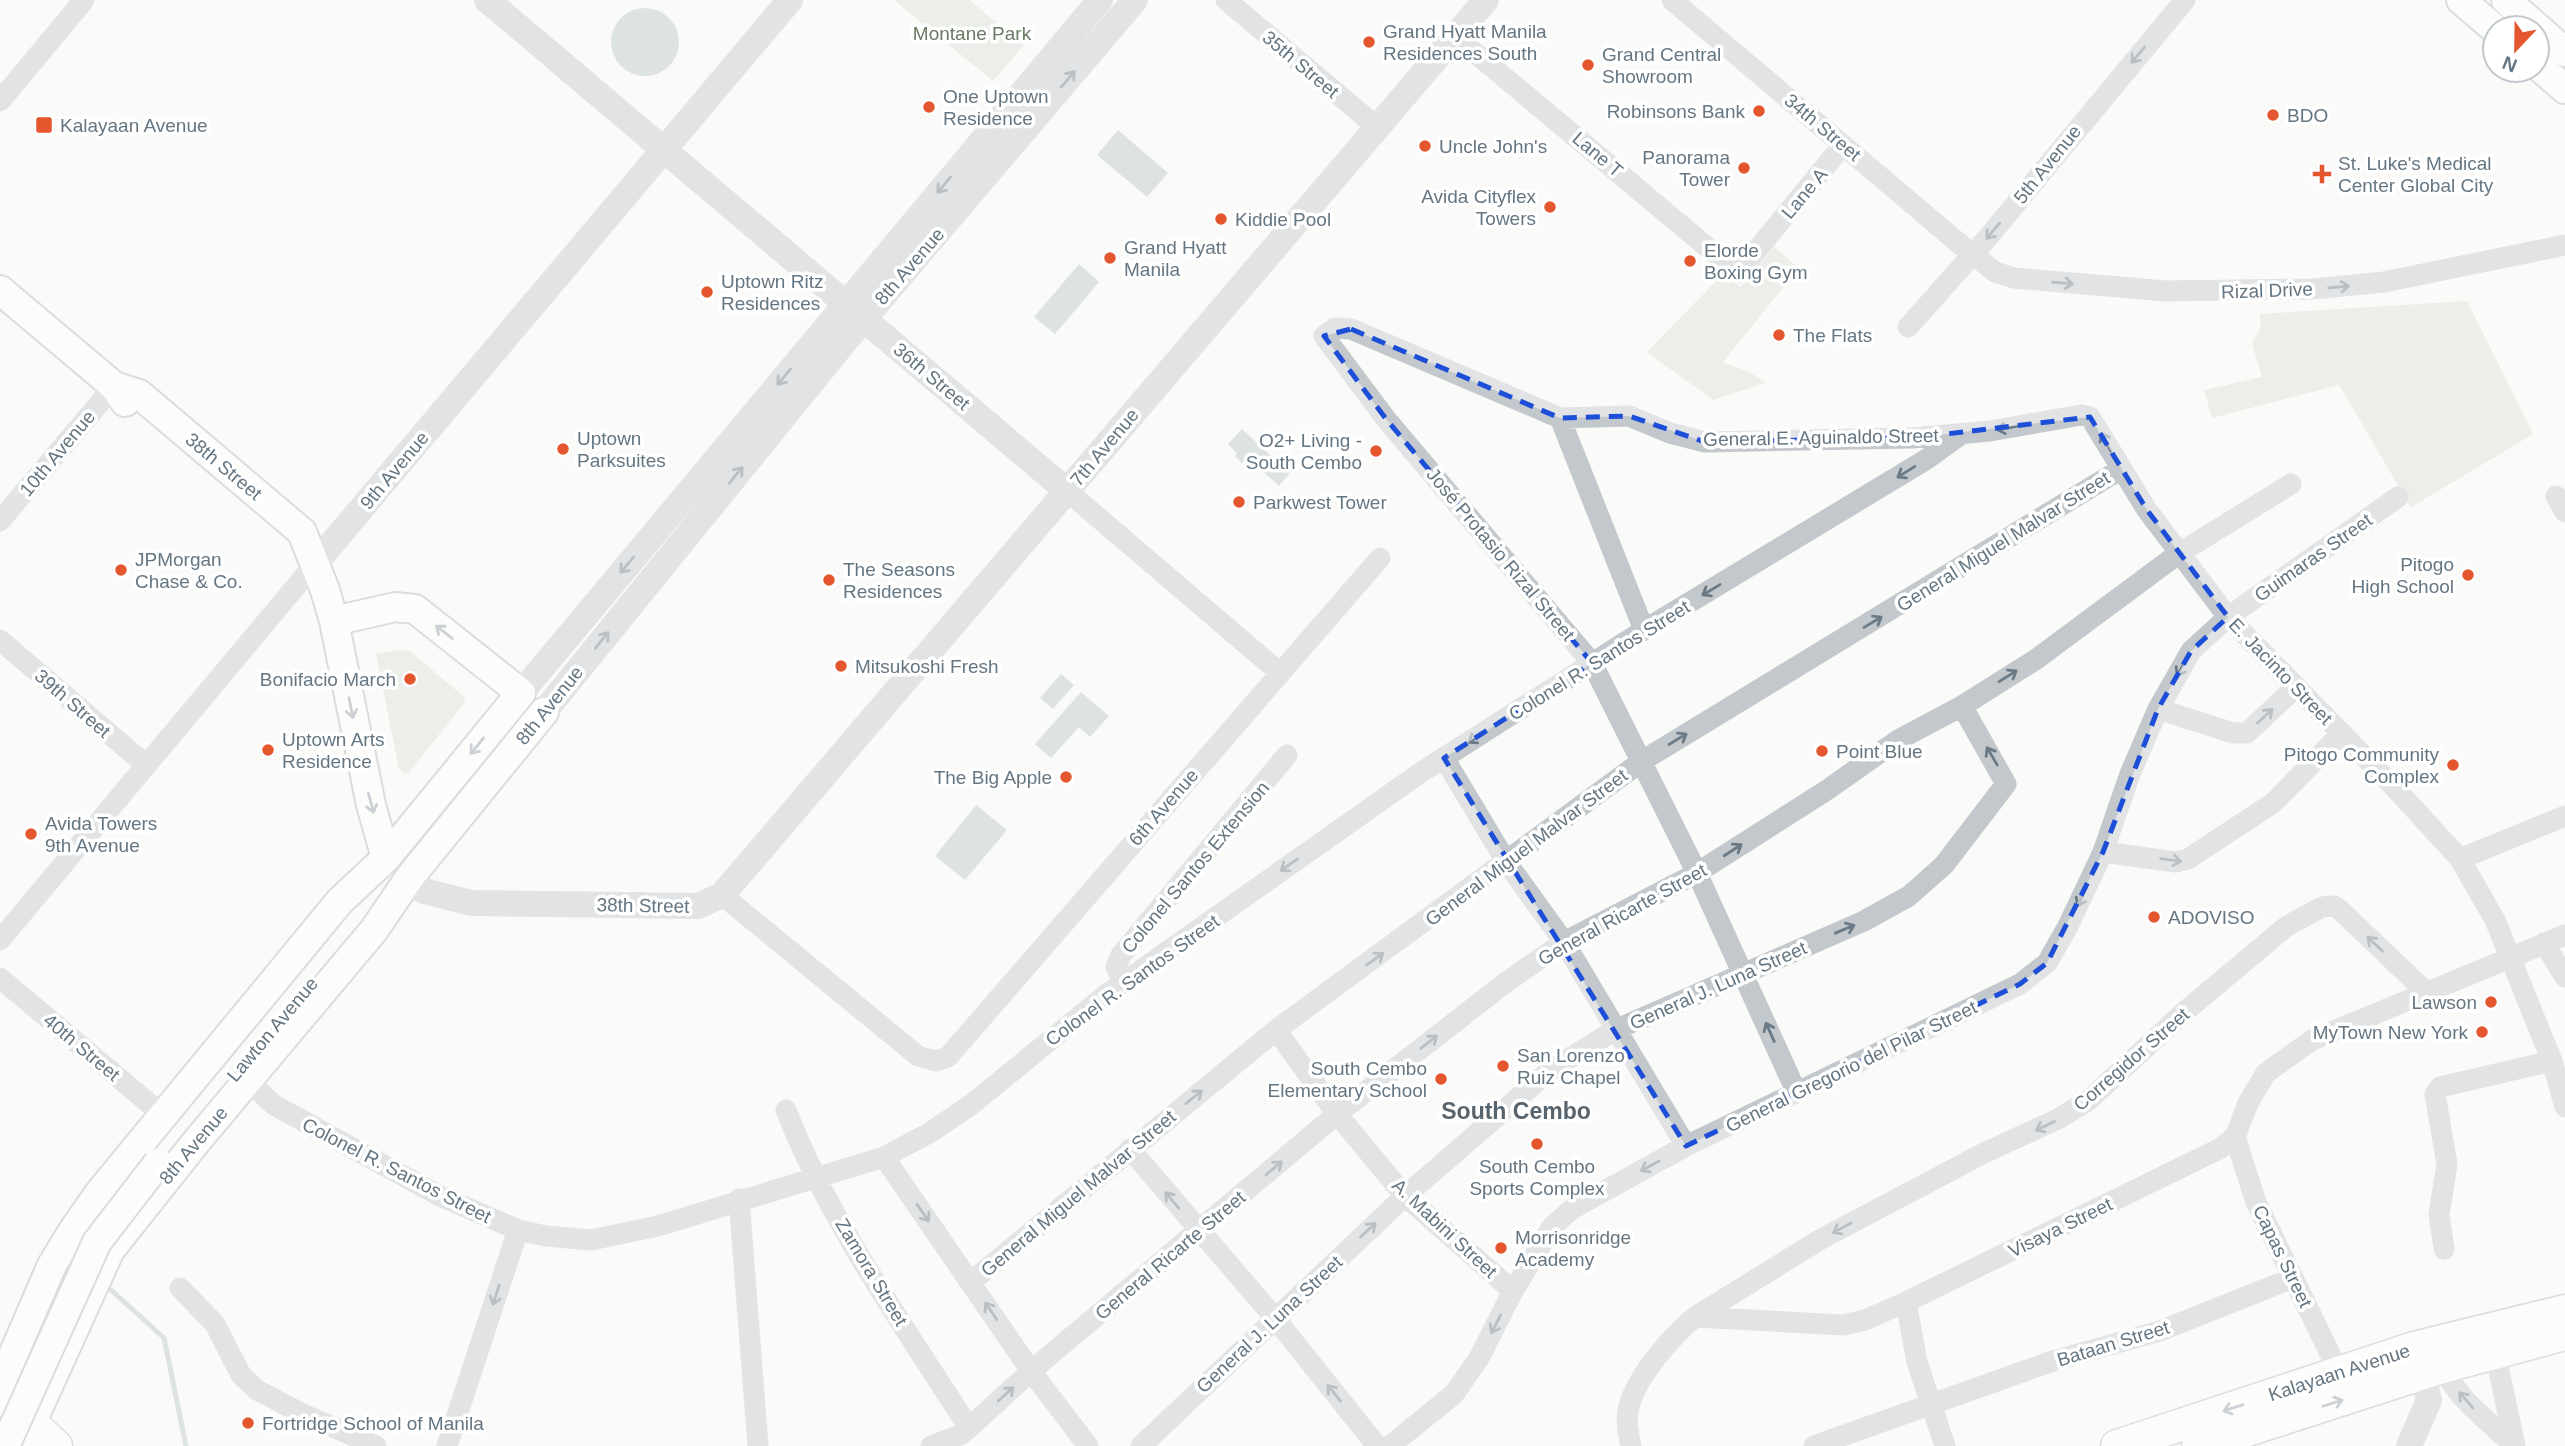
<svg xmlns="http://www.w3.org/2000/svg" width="2565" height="1446" font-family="Helvetica,sans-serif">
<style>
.green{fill:#dadfd7}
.water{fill:#bbc7cb}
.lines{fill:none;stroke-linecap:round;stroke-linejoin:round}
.stream{stroke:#bbc7cb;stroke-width:5}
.secondary-casing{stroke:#b3babf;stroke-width:32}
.primary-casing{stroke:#b5babe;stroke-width:35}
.minor{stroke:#c3c8cc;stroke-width:21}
.tertiary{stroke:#c3c8cc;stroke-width:26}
.secondary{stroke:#fff;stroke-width:28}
.primary{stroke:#fff;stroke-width:32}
.secondary-bridge-casing{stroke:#b3babf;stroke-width:32;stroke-linecap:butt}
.secondary-bridge{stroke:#fff;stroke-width:28}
.oneway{stroke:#6a7a87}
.oneway2{stroke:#939fa8}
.marked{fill:none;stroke:#1d4ed8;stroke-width:5;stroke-dasharray:14 9;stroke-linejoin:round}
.poi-dot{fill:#e4572e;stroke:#fff;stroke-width:2.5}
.labels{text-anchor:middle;stroke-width:7;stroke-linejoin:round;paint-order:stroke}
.poi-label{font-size:19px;fill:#657683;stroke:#fff;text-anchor:start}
.park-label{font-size:19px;fill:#687a64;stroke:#fff}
.street-label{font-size:19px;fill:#657683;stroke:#fff}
.quarter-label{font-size:23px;font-weight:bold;fill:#57646e;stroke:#fff}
</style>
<rect width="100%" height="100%" fill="#fafaf8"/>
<path class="green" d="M894,0h75l55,45 -31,36z
M1774,247l25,21 -76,94 28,11 14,10 -52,17 -66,-48 75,-77 18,12z
M2467,301l66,133 -122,73 -72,-122 -127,33 -8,-28 58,-13 -10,-34 9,-15 -1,-14z
M399,650l11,1 54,46 1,5 -56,70 -5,1 -5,-4 -23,-115z"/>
<path class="water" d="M611 42a34 34 0 1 1 68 0a34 34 0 1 1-68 0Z
M1118,130l50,43 -21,24 -50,-42z
M1079,264l20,18 -44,52 -21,-17z
M1242,429l48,44 -11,13 -32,-29 -5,6 -7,-7 2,-3 -9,-9z
M1061,674l13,11 -21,24 -13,-11z
M1081,692l28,24 -19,21 -11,-10 -28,31 -16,-14z
M976,805l31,25 -42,50 -30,-24z"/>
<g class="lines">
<path class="stream" d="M111,1290l53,48 22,108"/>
<g class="secondary-casing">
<path id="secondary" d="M2461,0l34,29
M2506,0l59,52
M2537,65l28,24
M0,290l114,96 11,16
M114,386l25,8 163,138 23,58 9,31 37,184 15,53
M0,1385l52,-120 22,-36 26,-37 240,-291 46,-43 135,-165 -106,-84 -20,-2 -61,14
M21,1446l89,-196 86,-108 178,-212 36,-53 134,-165"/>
</g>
<g class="primary-casing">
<path id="primary" d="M0,1394l56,52
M2117,1446l297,-98 151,-37
M2198,1446l244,-79 123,-33"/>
</g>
<path class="minor" d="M1226,0l151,127
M1672,0l283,240 40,32 19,6 151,13 148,-2 71,-7 181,-37
M1455,36l283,237 105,-128
M0,101l84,-101
M1908,327l82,-92 195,-235
M1560,418l84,212
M1067,491l212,181
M2556,496l9,16
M0,521l114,-135
M0,640l146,125
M2158,709l75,24h14l49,-46
M1444,758l63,105 57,79 122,204
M2103,852l73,10 12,-3 85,-56 69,-70
M2460,859l105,-43
M722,895l196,161 18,5 12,-4 432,-499
M0,940l313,-374
M2544,943l21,34
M0,978l164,138
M1123,983l-7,-16 5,-12 166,-200
M1276,1030l61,84 68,82 108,95
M248,1081l26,24 166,91 78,34 28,6 45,4 67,-14 226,-69 47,-25 41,-28 135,-110 313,-221 224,-143 283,-171 33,-24
M1796,1091l-99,-218 -105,-210 -206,-244 -62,-83 11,-8 16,1 209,89 69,-2 41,17 35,9 207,-4 78,-7 91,-16 9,2 57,93 81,107 167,171 65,71 35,61 57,141 13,46
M786,1110c44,113 118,216 183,318
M2235,1137l21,65 83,170
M1130,1149l144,168 103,129
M884,1157l147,214 57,75
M739,1199l19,247
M2444,1249l-5,-34 8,-51 -12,-70 5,-7 112,-26
M972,1281l304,-251 366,-269 479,-292
M180,1288l35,36 26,51 16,15 44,23 75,33
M1906,1302l11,60 28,84
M1695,1317l126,-78 163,-86 74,-34 31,-19 94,-87 104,-87 35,-19 12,-1 5,3 86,82
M2495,1352l20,94
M2438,1355c11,38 49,65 77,91
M447,1446l71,-216
M931,1446l29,-11 9,-7 62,-57 306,-257 168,-131 59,-41 133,-69 130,-83 71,-50 64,-34 73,-46 143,-106 113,-70
M1141,1446l264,-250 143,-124 67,-42 249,-109 45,-25 35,-31 62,-81 -44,-78
M1390,1446l64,-52 25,-36 34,-67 39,-64 20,-18 114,-63 334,-162 27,-21 21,-37 35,-74 27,-78 28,-65 33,-58 37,-34 170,-120
M1631,1446c-3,-14 -6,-29 -1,-43 8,-28 43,-68 65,-86l148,8 22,-5 41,-18 313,-153 16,-12 13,-34 18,-30 46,-33 253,-105
M1814,1446l239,-85 107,-30 133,-53"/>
<path class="tertiary" d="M487,0l580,491
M313,566l477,-566
M521,693l579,-693
M544,712l302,-372 289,-340
M410,877l14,14 47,12 227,3 24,-11 764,-895
M2409,1446l20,-46 -12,-44"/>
<use href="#secondary" class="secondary"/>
<use href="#primary" class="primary"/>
<g class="secondary-bridge-casing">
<path id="secondary-bridge" d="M5,1446l92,-204 61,-79"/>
</g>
<use href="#secondary-bridge" class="secondary-bridge"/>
</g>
<defs><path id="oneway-shaft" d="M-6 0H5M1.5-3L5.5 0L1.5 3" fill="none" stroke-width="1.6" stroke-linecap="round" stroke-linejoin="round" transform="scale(1.75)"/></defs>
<g class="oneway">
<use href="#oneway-shaft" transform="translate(2138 55) rotate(130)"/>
<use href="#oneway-shaft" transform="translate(1068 79) rotate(-50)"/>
<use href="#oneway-shaft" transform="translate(944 185) rotate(130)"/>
<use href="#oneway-shaft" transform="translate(1993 231) rotate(130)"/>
<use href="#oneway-shaft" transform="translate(2063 283) rotate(5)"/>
<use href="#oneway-shaft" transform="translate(2339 287) rotate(-5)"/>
<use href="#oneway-shaft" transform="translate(784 377) rotate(130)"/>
<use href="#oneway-shaft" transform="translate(2007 428) rotate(170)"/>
<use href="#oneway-shaft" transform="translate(2106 442) rotate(-118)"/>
<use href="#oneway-shaft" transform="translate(1906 472) rotate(148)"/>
<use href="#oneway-shaft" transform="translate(736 475) rotate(-51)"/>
<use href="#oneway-shaft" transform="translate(627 565) rotate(130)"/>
<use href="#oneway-shaft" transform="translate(1711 590) rotate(149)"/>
<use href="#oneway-shaft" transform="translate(1873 622) rotate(-31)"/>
<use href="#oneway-shaft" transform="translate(602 640) rotate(-51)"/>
<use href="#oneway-shaft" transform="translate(2182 667) rotate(119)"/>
<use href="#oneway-shaft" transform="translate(2008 676) rotate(-32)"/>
<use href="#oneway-shaft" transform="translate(2265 716) rotate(-43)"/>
<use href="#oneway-shaft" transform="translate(1477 737) rotate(147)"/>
<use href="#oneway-shaft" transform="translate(1678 739) rotate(-31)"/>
<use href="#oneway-shaft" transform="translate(1992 756) rotate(-120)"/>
<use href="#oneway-shaft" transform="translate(1733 850) rotate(-33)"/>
<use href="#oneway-shaft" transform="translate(2171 860) rotate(7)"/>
<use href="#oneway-shaft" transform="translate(1289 865) rotate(145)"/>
<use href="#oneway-shaft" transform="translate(2082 897) rotate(115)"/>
<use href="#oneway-shaft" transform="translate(1845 929) rotate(-23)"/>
<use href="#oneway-shaft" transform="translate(2375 944) rotate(-136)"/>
<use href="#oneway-shaft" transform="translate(1375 959) rotate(-36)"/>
<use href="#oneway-shaft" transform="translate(1770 1032) rotate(-114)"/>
<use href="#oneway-shaft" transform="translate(1429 1042) rotate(-38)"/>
<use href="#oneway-shaft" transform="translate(1194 1097) rotate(-39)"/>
<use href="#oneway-shaft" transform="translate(2045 1126) rotate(154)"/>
<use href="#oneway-shaft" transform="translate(1650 1166) rotate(151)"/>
<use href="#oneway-shaft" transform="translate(1274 1168) rotate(-40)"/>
<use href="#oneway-shaft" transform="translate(1172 1200) rotate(-130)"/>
<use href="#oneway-shaft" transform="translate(923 1213) rotate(55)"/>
<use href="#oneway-shaft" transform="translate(1842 1228) rotate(152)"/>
<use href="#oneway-shaft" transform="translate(1368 1230) rotate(-43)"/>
<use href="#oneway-shaft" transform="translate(496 1295) rotate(108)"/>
<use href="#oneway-shaft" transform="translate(991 1311) rotate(-124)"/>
<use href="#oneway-shaft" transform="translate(1496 1324) rotate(117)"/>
<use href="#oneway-shaft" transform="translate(1334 1393) rotate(-129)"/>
<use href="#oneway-shaft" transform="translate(1006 1394) rotate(-42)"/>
<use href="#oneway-shaft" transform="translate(2466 1400) rotate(-131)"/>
</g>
<g class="oneway2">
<use href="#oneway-shaft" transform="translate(444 632) rotate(-142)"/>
<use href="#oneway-shaft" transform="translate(351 708) rotate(79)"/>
<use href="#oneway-shaft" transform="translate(477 746) rotate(129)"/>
<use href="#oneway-shaft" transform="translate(371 803) rotate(75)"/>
<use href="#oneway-shaft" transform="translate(2333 1403) rotate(-18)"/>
<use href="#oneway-shaft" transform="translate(2233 1408) rotate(162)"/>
</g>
<path d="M0 0H2565V1446H0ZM1351,329l209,89 69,-2 76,26 207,-4 178,-21 57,93 81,107 -37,34 -33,58 -55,143 -56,111 -27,21 -334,162 -242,-388 148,-95 -206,-244 -62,-83z" fill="#fafaf8" fill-opacity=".55" fill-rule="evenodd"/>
<path class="marked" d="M1351,329l209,89 69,-2 76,26 207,-4 178,-21 57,93 81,107 -37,34 -33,58 -55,143 -56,111 -27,21 -334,162 -242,-388 148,-95 -206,-244 -62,-83z"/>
<g class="poi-dot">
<circle cx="1369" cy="42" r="7"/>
<circle cx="1588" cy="65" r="7"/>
<circle cx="929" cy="107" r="7"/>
<circle cx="1759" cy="111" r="7"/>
<circle cx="2273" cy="115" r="7"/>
<rect x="35" y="116" width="18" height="18" rx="3.5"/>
<circle cx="1425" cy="146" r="7"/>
<circle cx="1744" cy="168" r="7"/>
<path d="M2318.5 163.5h7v7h7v7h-7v7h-7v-7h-7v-7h7z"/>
<circle cx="1550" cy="207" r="7"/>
<circle cx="1221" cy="219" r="7"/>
<circle cx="1110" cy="258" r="7"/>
<circle cx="1690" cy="261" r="7"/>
<circle cx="707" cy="292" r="7"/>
<circle cx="1779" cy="335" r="7"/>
<circle cx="563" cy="449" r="7"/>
<circle cx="1376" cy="451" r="7"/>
<circle cx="1239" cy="502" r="7"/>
<circle cx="121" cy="570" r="7"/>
<circle cx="2468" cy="575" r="7"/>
<circle cx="829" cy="580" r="7"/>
<circle cx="841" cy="666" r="7"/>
<circle cx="410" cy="679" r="7"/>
<circle cx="268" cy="750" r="7"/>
<circle cx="1822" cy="751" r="7"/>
<circle cx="2453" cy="765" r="7"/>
<circle cx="1066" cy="777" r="7"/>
<circle cx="31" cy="834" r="7"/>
<circle cx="2154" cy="917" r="7"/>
<circle cx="2491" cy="1002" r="7"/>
<circle cx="2482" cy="1032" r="7"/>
<circle cx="1503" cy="1066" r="7"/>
<circle cx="1441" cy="1079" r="7"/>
<circle cx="1537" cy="1144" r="7"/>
<circle cx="1501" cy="1248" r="7"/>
<circle cx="248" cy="1423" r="7"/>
</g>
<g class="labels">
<g class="poi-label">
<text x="1383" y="38">Grand Hyatt Manila<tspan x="1383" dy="22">Residences South</tspan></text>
<text x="1602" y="61">Grand Central<tspan x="1602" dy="22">Showroom</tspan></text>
<text x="943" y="103">One Uptown<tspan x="943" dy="22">Residence</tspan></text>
<text x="1745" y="118" text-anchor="end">Robinsons Bank</text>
<text x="2287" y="122">BDO</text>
<text x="60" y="132">Kalayaan Avenue</text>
<text x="1439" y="153">Uncle John's</text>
<text x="1730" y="164" text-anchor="end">Panorama<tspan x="1730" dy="22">Tower</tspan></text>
<text x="2338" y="170">St. Luke's Medical<tspan x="2338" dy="22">Center Global City</tspan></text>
<text x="1536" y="203" text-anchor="end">Avida Cityflex<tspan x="1536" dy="22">Towers</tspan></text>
<text x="1235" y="226">Kiddie Pool</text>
<text x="1124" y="254">Grand Hyatt<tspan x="1124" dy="22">Manila</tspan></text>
<text x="1704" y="257">Elorde<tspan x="1704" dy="22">Boxing Gym</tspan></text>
<text x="721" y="288">Uptown Ritz<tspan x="721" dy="22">Residences</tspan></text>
<text x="1793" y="342">The Flats</text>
<text x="577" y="445">Uptown<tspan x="577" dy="22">Parksuites</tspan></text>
<text x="1362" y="447" text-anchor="end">O2+ Living -<tspan x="1362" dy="22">South Cembo</tspan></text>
<text x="1253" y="509">Parkwest Tower</text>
<text x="135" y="566">JPMorgan<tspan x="135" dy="22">Chase &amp; Co.</tspan></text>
<text x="2454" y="571" text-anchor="end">Pitogo<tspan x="2454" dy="22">High School</tspan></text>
<text x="843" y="576">The Seasons<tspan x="843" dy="22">Residences</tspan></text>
<text x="855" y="673">Mitsukoshi Fresh</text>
<text x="396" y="686" text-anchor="end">Bonifacio March</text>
<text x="282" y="746">Uptown Arts<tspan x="282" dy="22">Residence</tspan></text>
<text x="1836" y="758">Point Blue</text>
<text x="2439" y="761" text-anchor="end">Pitogo Community<tspan x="2439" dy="22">Complex</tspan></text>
<text x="1052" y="784" text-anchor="end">The Big Apple</text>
<text x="45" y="830">Avida Towers<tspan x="45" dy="22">9th Avenue</tspan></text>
<text x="2168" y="924">ADOVISO</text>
<text x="2477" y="1009" text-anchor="end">Lawson</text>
<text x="2468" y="1039" text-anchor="end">MyTown New York</text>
<text x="1517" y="1062">San Lorenzo<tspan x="1517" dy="22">Ruiz Chapel</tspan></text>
<text x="1427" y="1075" text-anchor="end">South Cembo<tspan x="1427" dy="22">Elementary School</tspan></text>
<text x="1537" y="1173" text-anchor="middle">South Cembo<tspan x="1537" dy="22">Sports Complex</tspan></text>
<text x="1515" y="1244">Morrisonridge<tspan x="1515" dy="22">Academy</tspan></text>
<text x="262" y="1430">Fortridge School of Manila</text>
</g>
<g class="park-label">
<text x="972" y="40">Montane Park</text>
</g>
<g class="street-label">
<text transform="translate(1301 64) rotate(40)" y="7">35th Street</text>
<text transform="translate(1823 127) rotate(40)" y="7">34th Street</text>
<text transform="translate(1598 154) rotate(40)" y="7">Lane T</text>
<text transform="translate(2047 164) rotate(-51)" y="7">5th Avenue</text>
<text transform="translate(1804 193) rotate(-50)" y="7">Lane A</text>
<text transform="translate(909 266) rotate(-49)" y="7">8th Avenue</text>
<text transform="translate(2267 290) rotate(-2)" y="7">Rizal Drive</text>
<text transform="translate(932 376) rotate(40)" y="7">36th Street</text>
<text transform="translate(1821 437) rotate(-1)" y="7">General E. Aguinaldo Street</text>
<text transform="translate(1104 447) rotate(-50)" y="7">7th Avenue</text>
<text transform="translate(57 453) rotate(-50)" y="7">10th Avenue</text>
<text transform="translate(224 466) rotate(40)" y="7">38th Street</text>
<text transform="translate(394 470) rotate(-50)" y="7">9th Avenue</text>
<text transform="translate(2003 541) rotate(-32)" y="7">General Miguel Malvar Street</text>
<text transform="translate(1501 554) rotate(50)" y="7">José Protasio Rizal Street</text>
<text transform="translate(2313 557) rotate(-35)" y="7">Guimaras Street</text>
<text transform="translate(1599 660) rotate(-32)" y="7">Colonel R. Santos Street</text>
<text transform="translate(2281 671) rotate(46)" y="7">E. Jacinto Street</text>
<text transform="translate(73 703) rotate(41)" y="7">39th Street</text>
<text transform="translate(549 705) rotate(-51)" y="7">8th Avenue</text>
<text transform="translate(1163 807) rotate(-49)" y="7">6th Avenue</text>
<text transform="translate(1526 847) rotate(-37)" y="7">General Miguel Malvar Street</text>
<text transform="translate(1195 867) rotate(-50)" y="7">Colonel Santos Extension</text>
<text transform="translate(643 905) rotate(1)" y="7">38th Street</text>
<text transform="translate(1622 914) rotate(-29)" y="7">General Ricarte Street</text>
<text transform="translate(1132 980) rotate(-36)" y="7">Colonel R. Santos Street</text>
<text transform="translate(1718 985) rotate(-24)" y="7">General J. Luna Street</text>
<text transform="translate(272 1029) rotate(-50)" y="7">Lawton Avenue</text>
<text transform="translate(82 1047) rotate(40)" y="7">40th Street</text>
<text transform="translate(2131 1059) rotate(-41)" y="7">Corregidor Street</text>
<text transform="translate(1851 1066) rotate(-26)" y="7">General Gregorio del Pilar Street</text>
<text transform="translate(193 1145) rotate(-50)" y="7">8th Avenue</text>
<text transform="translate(397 1170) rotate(27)" y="7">Colonel R. Santos Street</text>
<text transform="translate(1078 1193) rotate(-40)" y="7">General Miguel Malvar Street</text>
<text transform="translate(2060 1227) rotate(-26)" y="7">Visaya Street</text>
<text transform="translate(1445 1228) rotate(43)" y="7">A. Mabini Street</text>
<text transform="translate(1170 1255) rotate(-40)" y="7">General Ricarte Street</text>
<text transform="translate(2283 1256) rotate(64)" y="7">Capas Street</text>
<text transform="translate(872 1272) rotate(59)" y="7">Zamora Street</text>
<text transform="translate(1269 1324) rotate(-43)" y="7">General J. Luna Street</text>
<text transform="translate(2113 1343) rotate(-17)" y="7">Bataan Street</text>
<text transform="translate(2339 1372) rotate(-18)" y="7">Kalayaan Avenue</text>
</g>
<g class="quarter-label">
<text x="1516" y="1119">South Cembo</text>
</g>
</g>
<g transform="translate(2516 49) rotate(202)"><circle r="33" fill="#ffffff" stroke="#c1c8cd" stroke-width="2"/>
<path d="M0-5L12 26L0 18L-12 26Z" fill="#e4572e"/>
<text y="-10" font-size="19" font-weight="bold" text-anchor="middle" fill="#657683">N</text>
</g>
</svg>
